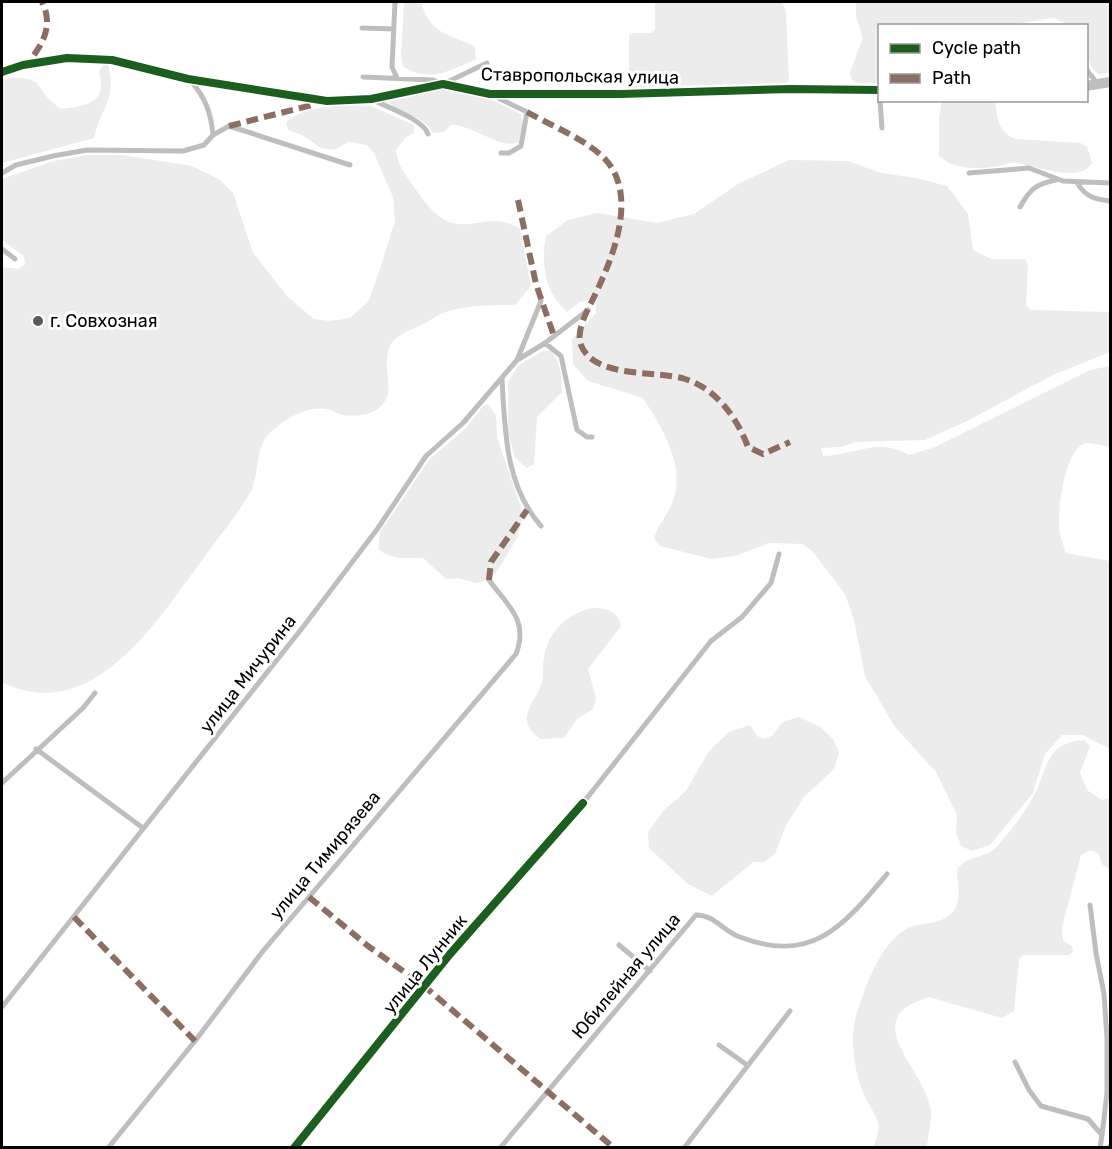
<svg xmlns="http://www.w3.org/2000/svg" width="1112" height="1149" font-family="Rubik,sans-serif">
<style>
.green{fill:#ececec}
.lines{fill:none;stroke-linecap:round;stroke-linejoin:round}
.service{stroke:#bebebe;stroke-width:5}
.minor{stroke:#bebebe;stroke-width:10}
.quiet{stroke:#8d6e63;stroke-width:6;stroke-dasharray:12 6;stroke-linecap:butt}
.cycleway-casing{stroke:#fff;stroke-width:11}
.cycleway{stroke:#1b5e20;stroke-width:8}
.poi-dot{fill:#595959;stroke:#fff;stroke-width:2}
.labels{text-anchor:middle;stroke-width:6;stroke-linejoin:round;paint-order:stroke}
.street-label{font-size:18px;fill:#000;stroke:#fff}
.poi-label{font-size:18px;fill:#000;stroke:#fff;text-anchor:start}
</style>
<rect width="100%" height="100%" fill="#fff"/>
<path class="green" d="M404,2h17c9,32 27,32 54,44l1,13c-23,11 -49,25 -73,7l-2,-10z
M655,2h127l4,9 3,69 -3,3 -157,4v-52l3,-2h19l4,-3z
M856,2h254v70l-10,3c-17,-11 -14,-32 -14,-49l-18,-1 -14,-7 -52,8h-122l-1,57h-22l-6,-4 -1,-7 13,-34 -7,-21z
M104,63l4,2c9,33 -7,43 -14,73l-92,25v-84c46,-6 29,10 59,30 26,-3 47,-6 38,-38z
M441,89l47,9 33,16 2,13 -4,15c-18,9 -46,-18 -68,-17l-7,7 -11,1c-9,-18 -32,-18 -45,-31z
M942,101h53c3,18 2,29 20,38l66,4 6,4 5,16c-13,22 -58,1 -78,0 -6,-1 -9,2 -14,3 -21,3 -45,5 -61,-10v-38z
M371,106l43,19v8l-9,5 -9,12c2,16 9,24 18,37 9,12 19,28 33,34 27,11 44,-11 73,8l11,57 -16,19c-24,0 -49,0 -72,8 -8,3 -16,10 -24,13 -17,8 -30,11 -32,33 -2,17 8,33 -6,47 -8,9 -26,11 -38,9 -6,-1 -11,-6 -17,-6 -19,-3 -39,9 -53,21 -20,15 -12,44 -23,63 -15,26 -36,49 -53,74 -43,59 -108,159 -195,115v-415l17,2 6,-5 -1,-8 -22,-16v-61l51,-18 34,-6h36l69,11 27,13 14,14 20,60 35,44 26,22 15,2 21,-3 18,-16 10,-27 17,-54 -2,-24 -19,-44 -7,-8 -18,-3 -15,8 -13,-2 -19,-13 -14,-5 -2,-8c22,-18 57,-17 85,-16z
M789,160l59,1 33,12 35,5 31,8 21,28 5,36 18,9h34l3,6 -2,40 5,5 79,2v40l-57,23 -86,46 -42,19 -69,2 -15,5 -20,1 2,8c33,-1 55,-19 86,-1l26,-8 155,-77 20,-4v81c-6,-1 -16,-4 -23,-4 -22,3 -29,64 -28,82 0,9 4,19 7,28l44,8v188l-27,-14h-21l-17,19 -12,39 -43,52 -18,6 -11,-5 -5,-14 1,-17 -21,-43 -41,-45 -30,-51 -11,-56 -9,-26 -32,-42 -10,-8 -34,-1 -34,13 -24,3 -51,-13 -6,-8c4,-13 14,-24 19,-37 13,-36 -11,-73 -30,-103l-55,-17 -15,-17 -1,-25 24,-26 -1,-15 -15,4 -13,10c-23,-21 -26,-47 -21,-76l22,-16 29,-7 60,10 37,-9 44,-30z
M543,351h7c12,10 11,26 12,41l-25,25 -3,47 -7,4 -12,-10 -7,-26v-50l11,-17z
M488,404l8,11 1,22 26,77 -5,22 -20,34 -10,10 -11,3 -19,-5 -12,1 -23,-21h-25l-13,-4 -7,-5 2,-17 49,-72 37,-32 17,-22z
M592,608c15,0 26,3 29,18l-33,43 8,29 -3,11 -15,9 -14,20 -23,1c-29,-20 -6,-34 1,-57 2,-7 0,-16 2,-23 3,-27 23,-45 48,-51z
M799,717l21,10 13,12 6,13 -5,17 -30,28 -18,28 -11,29 -11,8h-11l-41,34 -24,-12 -39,-36 -1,-16 17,-23 21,-18 23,-40 20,-19 21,-7 7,11 8,3 8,-4 9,-13z
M1084,740l6,6 -10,27 7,17 15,10 8,-2v72l-8,-6 -3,-10 -8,-4 -10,5 -19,72 1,14 9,5 1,6 -4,3h-46l-4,4 -5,52 -12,7 -73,-21c-74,22 -5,70 2,113 1,11 -3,26 -4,37h-54c12,-27 3,-27 -8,-50 -10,-23 -16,-55 -9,-81 8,-27 27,-82 58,-90 14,-4 31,-2 41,-17 7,-10 2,-28 2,-40 13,-14 18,-9 33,-17 6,-3 14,-14 19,-20 9,-11 20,-26 26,-39 14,-28 11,-50 49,-53z"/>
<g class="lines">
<path class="service" d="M395,2l-3,65 5,11
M362,28l32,1
M1086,69l11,14
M363,77l70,3 10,4 44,-21
M190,80c15,17 21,32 23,55
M496,97l31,15 -6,34 -12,7h-8
M373,100c14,7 51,20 55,34
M880,100l2,28
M2,173l14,-8 37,-9 34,-6 96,1 21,-6 9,-10 16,-9 121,39
M969,173l60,-5 34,13 47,2
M1077,183c9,14 17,16 33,18
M1020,207c10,-18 16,-23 36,-27
M2,249l13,10
M545,343l16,13 16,74 10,7h5
M519,359l26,-16 43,-33
M502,379c3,52 3,106 39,147
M36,749l107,79
M2,783l81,-75 12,-15
M583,803l128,-162 31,-24 29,-34 8,-29
M1090,905l6,48 8,41 3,44v55l-5,42
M619,945l31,26
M2,1007l301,-380 75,-99 48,-72 37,-33 54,-63 24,-59
M719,1045l28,20
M1015,1062l14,28 12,16 47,13 14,16 -2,13
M108,1148l87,-107 68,-90 253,-297c13,-34 -8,-48 -27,-74
M500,1148l196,-233c19,0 27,16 44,22 73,28 104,-12 147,-63
M684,1148l106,-137
M1110,1148v-2"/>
<path class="minor" d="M2,72l21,-7 44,-7 45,2 76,19 139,22 44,-2 72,-15 47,10h131l169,-5 90,1
M1086,86l24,-4
M294,1148l156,-194 133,-151"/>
<path class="quiet" d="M34,55c12,-17 18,-33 8,-53
M527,112c23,13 60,28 78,47 35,38 6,103 -13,142 -6,12 -16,30 -11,44 13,34 75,25 104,34 32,10 52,39 63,68l15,7 27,-12
M229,126l87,-22
M518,200l18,84 18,52
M489,580l2,-18 36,-52
M309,897l59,49 56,40 190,162
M74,917l121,124"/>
<g class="cycleway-casing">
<path id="cycleway" d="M2,72l21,-7 44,-7 45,2 76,19 139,22 44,-2 72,-15 47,10h131l169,-5 90,1
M294,1148l156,-194 133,-151"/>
</g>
<use href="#cycleway" class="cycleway"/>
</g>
<circle class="poi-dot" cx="38" cy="321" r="6"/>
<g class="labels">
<g class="street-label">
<text transform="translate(580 76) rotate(1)" y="6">Ставропольская улица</text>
<text transform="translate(248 674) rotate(-52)" y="6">улица Мичурина</text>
<text transform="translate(325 855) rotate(-50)" y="6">улица Тимирязева</text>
<text transform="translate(425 964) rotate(-51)" y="6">улица Лунник</text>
<text transform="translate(626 976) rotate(-50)" y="6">Юбилейная улица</text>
</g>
<g class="poi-label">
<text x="50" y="327">г. Совхозная</text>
</g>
</g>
<rect width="1112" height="1149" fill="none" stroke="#000000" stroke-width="6"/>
<rect x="878" y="24" width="210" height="78" fill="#ffffff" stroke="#999999" stroke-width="1.5"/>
<rect x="890" y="44" width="30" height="9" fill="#1b5e20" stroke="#999999" stroke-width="1.5"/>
<text x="932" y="54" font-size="18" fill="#000000">Cycle path</text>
<rect x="890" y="74" width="30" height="9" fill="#8d6e63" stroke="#999999" stroke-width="1.5"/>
<text x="932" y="84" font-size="18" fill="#000000">Path</text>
</svg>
